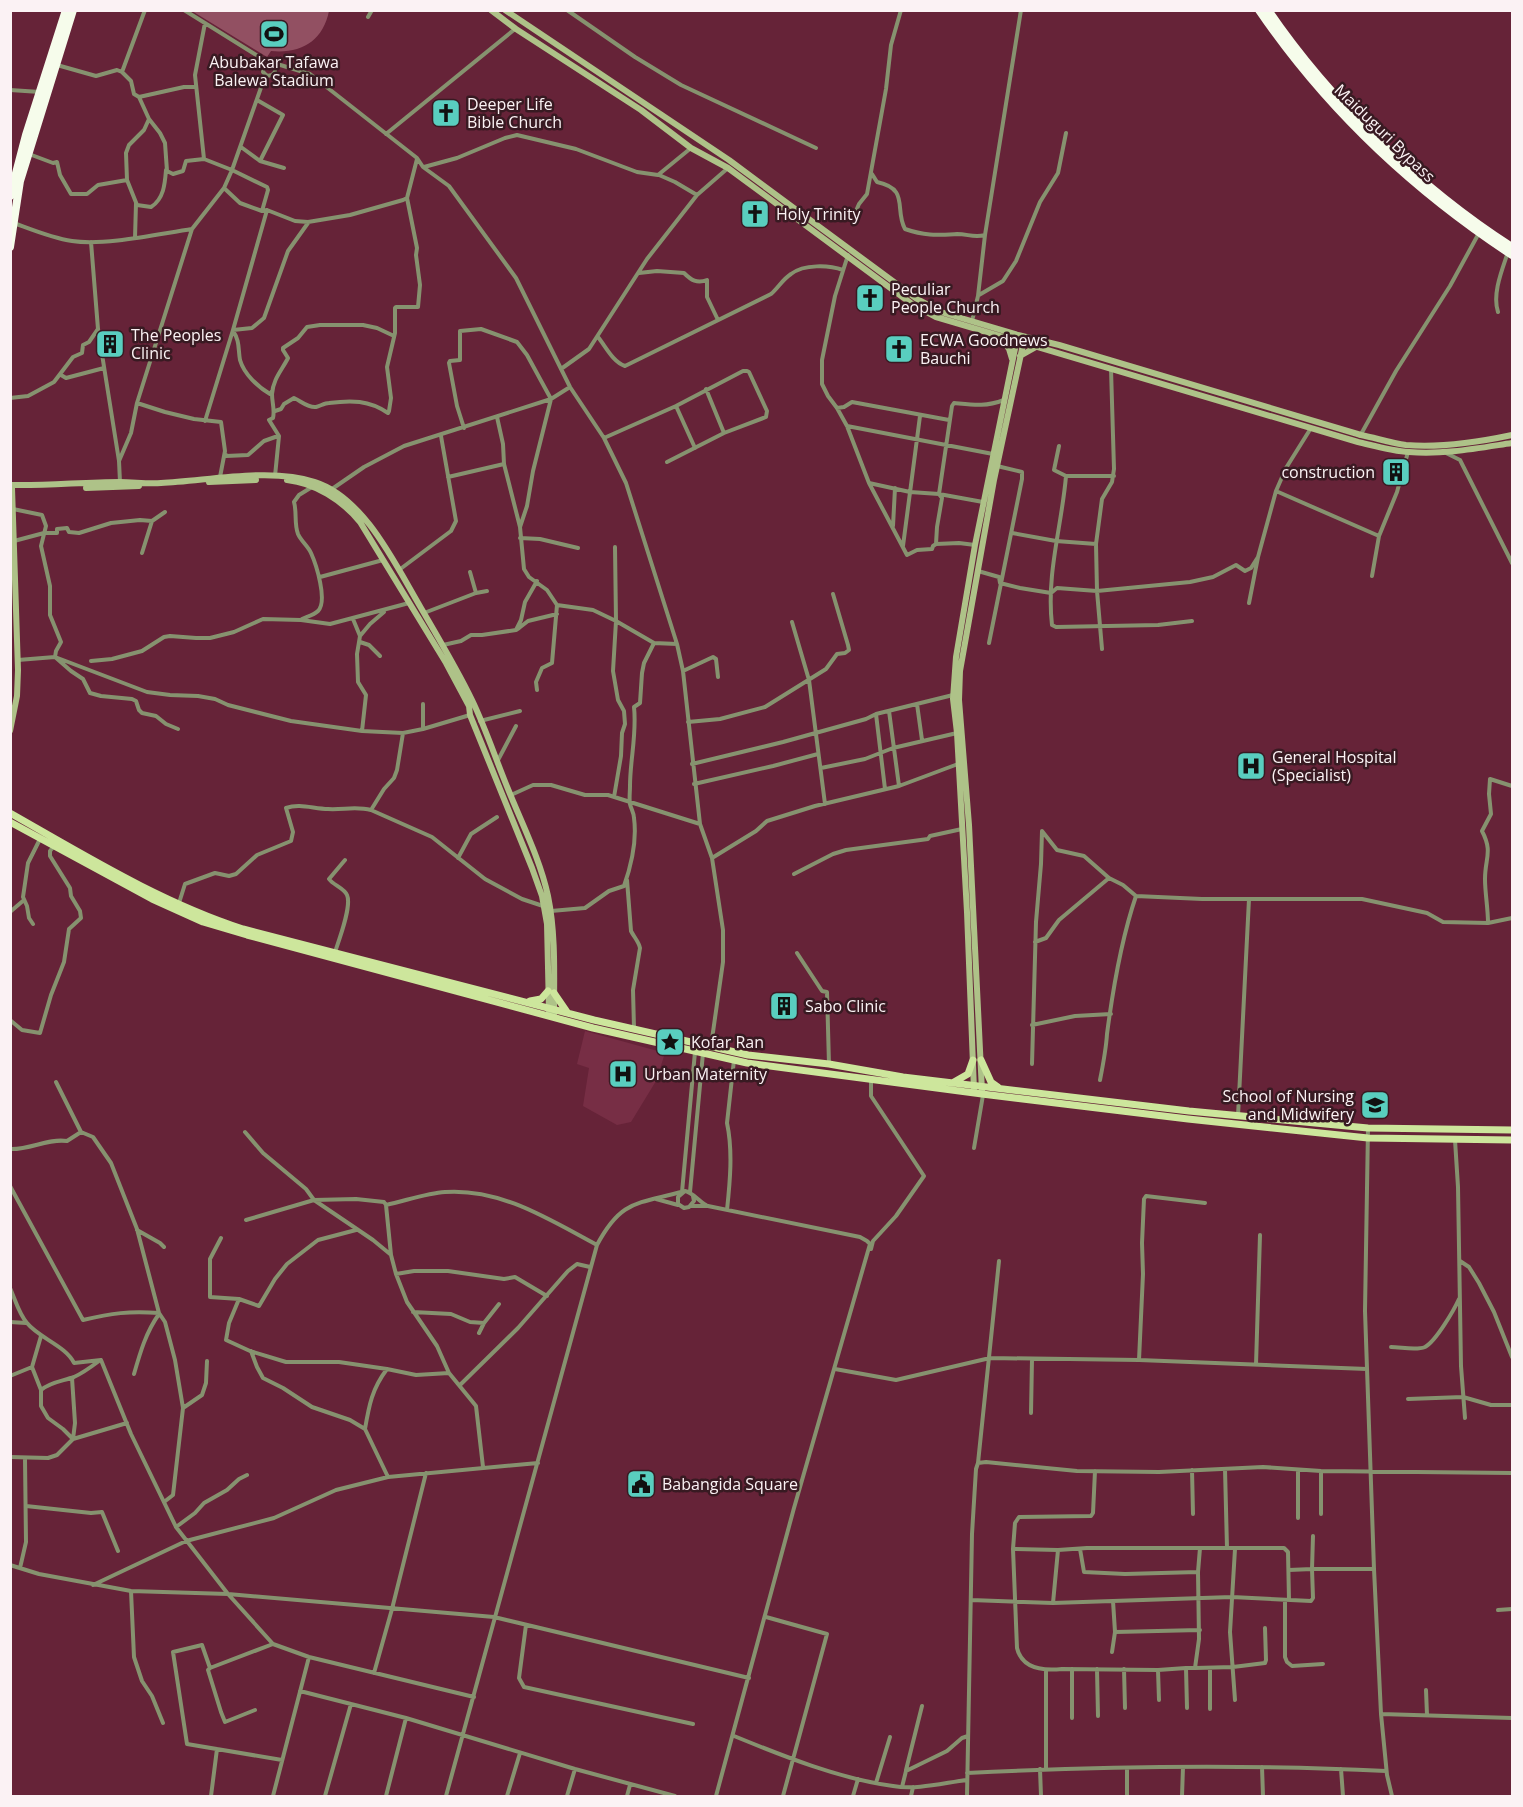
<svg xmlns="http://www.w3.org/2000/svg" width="1523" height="1807" font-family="'Open Sans',sans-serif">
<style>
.built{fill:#772e45}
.pitch{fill:#925062}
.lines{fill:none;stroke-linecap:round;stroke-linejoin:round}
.street{stroke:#86926f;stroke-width:4}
.secondary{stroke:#aec288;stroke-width:6}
.primary{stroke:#cde69c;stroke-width:7}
.highway{stroke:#f6fceb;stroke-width:8}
.labels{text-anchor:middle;stroke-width:5;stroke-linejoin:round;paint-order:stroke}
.poi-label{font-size:16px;fill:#fbf2f4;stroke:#381a22;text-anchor:start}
.street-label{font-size:16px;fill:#fbf2f4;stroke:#381a22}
</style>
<rect width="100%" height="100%" fill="#662338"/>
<path class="built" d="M585,1031l80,22 -9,28 -25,41 -14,3 -34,-19 6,-38 -12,-4z"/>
<path class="pitch" d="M192,11h137c-6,30 -28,43 -58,40l-4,6z"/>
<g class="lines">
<path class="street" d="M184,10l85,53
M567,10l68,47 46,28 135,63
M368,17l4,-7
M57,65l39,11 21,-6 5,2 9,9 3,13 5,3 10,22 11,14 5,10 2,28 6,3 10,-3 3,-10 18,-2 28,11 35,17 1,3 -6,21
M275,66v6l-3,3 -5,1 -4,-4 1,-6 5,-3 6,3 2,-2 33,10 107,84 6,9 26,19 67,92 54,109 34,51 22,45 51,161 6,27 17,153 12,34 11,72v32l-12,84
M122,72l23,-62
M10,90l30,2
M139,97l45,-10h11
M257,100l26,15 -23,46
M149,119l-5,11 -15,15 -3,8 1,27 10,25 14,2c13,-8 14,-24 15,-37
M386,134l129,-105
M241,147l19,14 24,7
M29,154l24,9 4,-1 3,13 11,19h16l11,-9 29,-5
M204,159l-9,-84 10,-52
M424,167l33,-9 48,-20 12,-3 59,14 61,23 21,3 33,-27
M872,174l5,8c33,7 17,27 28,47 20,7 32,6 52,5 11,0 17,4 28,1
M659,175l16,7 22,13
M224,188l16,15 22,8 5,-1 28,11 13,1 42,-7 53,-15 4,-2
M853,218l6,-14 8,-10 19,-105 5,-44 10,-35
M14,223c19,7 38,15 58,18 33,5 86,-7 120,-12
M135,238l1,-35
M91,242l7,87 21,132 1,21
M848,255l-13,41 -13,64v24l6,12 9,12 10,18 22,57 38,72 10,-5 15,-1 1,-3 3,-2 23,-1 16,2
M639,273l18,-2 27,2c7,7 13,11 23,7v17l11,23
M979,295l24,-14 13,-20 24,-59 18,-29 8,-40
M1498,312c-6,-18 4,-42 10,-60
M972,321l6,-25 7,-61 36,-225
M233,330l19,-2 12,-10 24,-67 20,-28
M233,331c7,10 5,18 7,29 4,14 18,27 30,34l2,-3
M598,337c8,10 15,25 27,29l146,-72c7,-6 12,-15 20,-20 13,-10 38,-9 52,-4
M561,369l28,-20 58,-90 50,-64 31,-27
M61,375l5,3 38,-10
M706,389l18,44
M10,398l18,-2 26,-14 19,-25 9,-4 1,-8 6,-3 9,-13
M137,403l28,9 29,7 27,3 4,29 -5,26
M676,406l19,42
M837,408l7,-1 8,-5 97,18
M275,411l6,-2 3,-5 10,-6c7,3 14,10 22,9 4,-1 9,-4 13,-4 22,-3 40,-3 59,10l1,-2 2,-13 -4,-31 8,-34v-25l1,-1h22l2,-22 -4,-30 1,-7 -10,-50 10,-39
M497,417l6,27 1,20 16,63 4,42 5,8 18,13 10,15 -5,58 -10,5 -6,14 1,8
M205,421l28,-91 34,-120
M847,426l146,28
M464,428l-7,-22 -8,-43 1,-2 10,-1v-29l21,-2 36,13 10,13 24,44 -18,72 -6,35 -7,21
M1360,436l36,-65 54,-85 29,-53
M604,438l72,-32 67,-35h4l2,1 18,39 -1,6 -42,16 -57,29
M1059,446l-5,24 12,6c-4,49 -20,98 -14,149l4,2 102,-2 34,-4
M1446,453l14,7 52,103
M226,455v1l22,-1 16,-14 14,-5
M119,461l12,-28 6,-30 55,-174 32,-41 8,-18 32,-91 3,-3
M275,476l4,-40 -10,-16 4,-2c2,-8 -1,-15 -1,-24 1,-15 10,-24 16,-36l-5,-8v-2l15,-10 9,-11 13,-2h43l14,3 17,8
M1066,476h48
M448,477l56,-13
M869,483l41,9 29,2 44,8
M332,489l32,-22 40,-21 147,-47 19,-12
M1276,491l103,45
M13,509l29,6 4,11 -5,20 9,40v29l11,27 -5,9 -1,6 16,14 12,8 7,14 11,3 31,3 4,2 3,9 3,3 14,3 10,8 12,5
M893,526l2,-38
M1012,533l44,8 40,3
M520,538l20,1 38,9
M14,541l30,-8h13v-4l10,-1 2,4 10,1 32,-10 29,-3 12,1 13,-9
M936,544l1,-17 5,-29 -3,-4 13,-88 2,-3c20,2 31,4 50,-3
M903,546l17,-130
M142,553l10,-32
M399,570l52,-39 5,-10 -15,-85
M978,571l21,6 1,6 20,5 31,5 6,-5 40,3 93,-9 23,-5 23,-12 9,6 6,-3 7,-11
M470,572l6,21
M1372,576l7,-40 18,-44 11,-40
M320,577l63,-17
M1249,603l9,-46 18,-66 10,-23 25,-40
M557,605l36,5 23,11 38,22
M424,613l52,-20 11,-2
M302,619c4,-2 12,-4 16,-8 10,-10 -2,-47 -7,-58 -3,-7 -10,-12 -13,-19 -4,-10 -1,-22 -4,-32l5,-7 13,-8
M353,619l7,17
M792,622l17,58 16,124
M519,628l-3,2 5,-10 4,-18 12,-21
M519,628l9,-7 29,-7
M360,642l9,3 11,11
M989,643l33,-164v-7l-25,-6
M443,645l18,-4 10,-6h11l34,-5
M1102,649l-5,-58 -1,-47 6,-45 10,-17 2,-13 -3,-100
M18,660l37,-3 92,35 23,3 28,1 17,3 13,6 63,16 71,10 41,2 20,-4 47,-14
M91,661l21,-2 30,-8 22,-14 6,-1 26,2h14l24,-6 29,-13 38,1 29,4 79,-21
M683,671l30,-14 3,2 2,18
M917,704l5,36
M889,711l10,75
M876,714l9,75
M480,721l40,-10
M688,722l32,-3 45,-12 61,-38 11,-15 8,-1 4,-3 -1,-5 -15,-51
M423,729v-25
M362,731l4,-36 -8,-13 -1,-28 3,-18 10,-12 14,-12
M497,762l19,-36
M692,764l91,-22 83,-23 10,-5 77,-19
M821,768l44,-9 28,-11 64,-15
M694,784l79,-18 45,-12
M511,795l22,-10h18l34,10h23l92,29
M614,797l7,-41 1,-23 3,-9 -1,-13 -6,-11 -5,-29 3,-50 -1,-74
M371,810l13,-21 10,-11 3,-8 6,-37
M458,858l13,-24 26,-17
M712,858l44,-27 11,-10 48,-15 84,-20 59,-22
M794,874l39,-20 13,-4 82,-11 2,-3 32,-7
M627,880l4,51c3,6 8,11 9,17l-7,42 1,38
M179,903l6,-19 30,-11 14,3 7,-2 21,-19 34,-14 2,-9 -7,-24c14,-5 28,1 42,1 15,1 28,-3 43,1l61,27 53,42 37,20 21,7
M551,911l34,-3 24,-17 15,-5c7,-20 13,-46 10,-68 0,-5 -3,-9 -4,-14 -1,-5 0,-12 0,-18 0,-26 7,-52 4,-79l6,-4 2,-30 2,-10 10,-20 23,1
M10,912l14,-12
M1488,923c0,-15 -3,-30 -3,-44 0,-21 8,-27 -3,-48l9,-17 -2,-20 1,-15 22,7
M33,924l-4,-6 -2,-12 -4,-9 5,-34 12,-24
M1035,942l11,-4 13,-18 50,-42
M335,952c4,-12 17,-46 12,-57 -3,-7 -14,-10 -18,-16l16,-19
M797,953l25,38 5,1 2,72
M10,1020l12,10 18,3 11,-38 13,-33 5,-33 12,-11 -1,-7 -9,-15 -1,-8 -20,-32v-5l4,-5
M1032,1025l43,-9 36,-2
M1032,1064l4,-142 5,-58 1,-33 15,19 27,6 25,22 14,7 13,11 66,3h160l65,14 16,9 45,1 24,-5
M871,1078v18l53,80 -28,40 -23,25 -2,8
M1100,1080c3,-15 6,-30 7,-46 6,-46 14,-94 29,-138
M1238,1116l11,-217
M1368,1128l-3,183 9,258 7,145 6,61 5,21
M81,1132l12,5 18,26 26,66 22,84 6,9 10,38 8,48 -10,87 -9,7
M245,1132l18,21 43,36 8,11 59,40 17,14
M1455,1140l3,47 3,179 4,52
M974,1148l9,-53
M10,1149c20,1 38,-11 57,-8l14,-9 -25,-50
M10,1186l73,134c29,-7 46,-9 76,-7
M682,1192l13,-140
M690,1192l13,-139
M693,1196l1,5 -5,6 -5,1 -6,-4v-7l7,-6c7,1 14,10 21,14
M656,1199l22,6
M386,1205l5,50 5,19 11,28 30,44 12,27 27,33 7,61
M691,1206h17l152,31 7,4 3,3 -76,264 -78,288
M727,1210c3,-28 6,-59 0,-87l7,-63
M246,1220l68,-20 42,-1 28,3 2,3c19,-4 41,-12 59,-13 56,-4 105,28 152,53
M137,1230l23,13 4,4
M221,1238l-11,21v38l29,2 20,7 16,-27 12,-15 31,-24 38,-10
M1460,1261l9,6 10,16 15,29 18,45
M396,1274l18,-3h34l56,8 11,-2 32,19
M10,1288c5,11 9,26 17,35 12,15 39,23 47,40l27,-3
M239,1299l-10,24 -3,17 24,11 36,11h53l48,7 29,6 33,-2
M413,1312l38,2 19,8 14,1
M10,1322l16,1
M479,1333l5,-10 15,-19
M41,1336l-9,31 9,23v16l7,12 15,11 10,10
M1391,1347c10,0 25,4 34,0 11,-6 29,-37 34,-48
M251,1351l6,16 6,11 20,10 29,19 38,13 15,9 23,48
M101,1360l30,74 45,93 52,67 45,50 36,13 165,40
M1139,1360l4,-86 -1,-31 2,-44 2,-3 59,7
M1256,1365l4,-130
M835,1369l61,11 94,-22 149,2 228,9
M134,1374c6,-21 12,-42 25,-60
M10,1376l22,-9
M72,1378l3,45 -2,16
M460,1385l58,-57 50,-57 9,-7 13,3
M41,1390c9,-8 22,-9 33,-13 9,-4 17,-10 25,-16
M1408,1399l55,-2 28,8h21
M183,1408l19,-13 4,-12 1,-22
M1031,1413l1,-54
M365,1429c4,-24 7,-40 22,-60
M10,1457l38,1 9,-3 16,-16 54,-16
M978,1463l8,-1 91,9 82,1 104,-5 58,4 191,2
M1225,1469l2,79
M1192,1470l1,44
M1298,1470v48
M1095,1471l-2,42 -2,3 -72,1 -4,6 -2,26 4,99c5,21 26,23 45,21l96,1 28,-2
M1321,1471v43
M26,1506l65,7 11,-1 16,39
M176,1527l19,-14 9,-10 23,-13 12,-11 8,-4
M1013,1549l45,1
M1080,1549l4,23 41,2 73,-2
M1235,1549l-5,83 5,68
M10,1565l29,9 92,17 97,3 266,23 255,61
M20,1568l6,-26 -1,-83
M1289,1570l23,-1 1,-33
M93,1585l93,-44 88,-23 62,-28 52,-13 150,-14
M131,1591l3,66 8,24 10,15 11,27
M971,1600l82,3 179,-6 79,4 2,-3 -1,-29h62
M1285,1600v57l2,5 5,4 31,-2
M1113,1601l2,31 85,-2
M1053,1603l5,-53 29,-2h197l4,4 1,48
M1498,1610l14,-1
M766,1617l61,17 -44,162
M526,1625l-7,53 5,9 169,37
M1112,1652l3,-20
M210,1668l-8,-23 -29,7 14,92 95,16
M1195,1668l38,-1 32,-4 1,-3 -1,-32
M1210,1668v41
M1072,1669v49
M1097,1669l1,47
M1124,1669l1,39
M1158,1670l1,30
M374,1673l18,-64 34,-136
M1426,1690l1,25
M300,1691l106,27 169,51 100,27
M1187,1708l-1,-40h9l4,-29 -1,-67 2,-24
M255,1710l-30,12 -4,-10 -13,-42 2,-2 63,-24
M1381,1714l131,4
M734,1736c49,20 106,43 159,50 24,4 50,-3 74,-6
M1262,1767l1,29
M1127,1768v28
M1040,1769l1,27
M1046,1769v-99
M1341,1769l2,27
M906,1770l16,-64
M967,1773c140,-7 280,-9 419,-2
M876,1783l14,-46
M902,1787l4,-16 41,-20 15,-13 6,-2
M211,1796l6,-47
M273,1796l36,-139
M325,1796l26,-92
M386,1796l20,-78
M446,1796l151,-551c24,-45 40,-41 84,-53
M507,1796l13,-43
M567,1796l8,-27
M627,1796l3,-11
M853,1796l5,-17
M911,1796l2,-9
M967,1796l5,-262 4,-65 2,-6 21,-202
M1182,1796l1,-29"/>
<path class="secondary" d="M491,10l25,19 125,81 50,38 37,20 184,136 24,13 422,125c17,4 34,9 51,10 34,3 70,-4 103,-9
M505,10l224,150 188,139 24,13 10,3 67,20 41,10 302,90c15,3 30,8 45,10 35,3 73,-3 106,-10
M1000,337l9,12 3,10
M1020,356l16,-9
M287,480c28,3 55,20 73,42l86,141 23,43 1,9 62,153 10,28 5,28 2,87
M209,482l47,-2
M10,485c37,1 73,-3 110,-3 14,0 27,2 41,1 46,-2 110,-16 154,-1 50,16 81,84 106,126 18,31 36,61 51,92 14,29 24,60 36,89 14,35 32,70 40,107 8,39 6,79 6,118
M86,488l53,-2
M10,731l7,-35 1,-26 -6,-182
M974,1090l-7,-178 -10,-179 -4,-34 3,-42 19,-112 42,-206
M982,1091l-13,-266 -10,-125 1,-29 34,-191 30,-140"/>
<path class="primary" d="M10,813c76,43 150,89 233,116l351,91 154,35 81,9 74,13 286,34 179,17 144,2
M10,822l142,77 51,23 44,13 346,93 154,35 235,31 206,25 180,19 144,2
M554,993l13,19
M530,1001l11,-2 7,-8
M981,1060l10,22 7,5
M954,1082l14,-8 5,-14"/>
<path class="highway" d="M1259,10c67,98 154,180 253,245
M1268,10c62,91 152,178 244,237
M10,196l16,-61 40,-125
M10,247l10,-66 53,-171"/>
</g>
<defs>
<g id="stadium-square" transform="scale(1.5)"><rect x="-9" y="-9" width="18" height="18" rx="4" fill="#59cebf" stroke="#381a22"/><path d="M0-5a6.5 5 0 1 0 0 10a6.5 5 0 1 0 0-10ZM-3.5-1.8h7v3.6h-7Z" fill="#111"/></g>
<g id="church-square" transform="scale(1.5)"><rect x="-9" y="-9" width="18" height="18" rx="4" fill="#59cebf" stroke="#381a22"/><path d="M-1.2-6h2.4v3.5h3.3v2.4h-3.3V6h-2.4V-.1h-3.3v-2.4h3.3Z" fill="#111"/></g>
<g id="building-square" transform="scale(1.5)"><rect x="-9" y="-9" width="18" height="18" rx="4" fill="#59cebf" stroke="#381a22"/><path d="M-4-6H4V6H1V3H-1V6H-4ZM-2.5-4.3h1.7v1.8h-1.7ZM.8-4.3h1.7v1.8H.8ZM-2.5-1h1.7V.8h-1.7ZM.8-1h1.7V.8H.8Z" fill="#111"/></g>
<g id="hospital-square" transform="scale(1.5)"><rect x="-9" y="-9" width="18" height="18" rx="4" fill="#59cebf" stroke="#381a22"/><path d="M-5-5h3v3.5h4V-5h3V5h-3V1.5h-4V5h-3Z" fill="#111"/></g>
<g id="sight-square" transform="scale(1.5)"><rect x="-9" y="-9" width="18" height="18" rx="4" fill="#59cebf" stroke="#381a22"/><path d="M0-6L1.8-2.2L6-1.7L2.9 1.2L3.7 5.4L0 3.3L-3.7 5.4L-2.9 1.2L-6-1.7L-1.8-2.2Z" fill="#111"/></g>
<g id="university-square" transform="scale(1.5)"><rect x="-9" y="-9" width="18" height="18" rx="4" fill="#59cebf" stroke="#381a22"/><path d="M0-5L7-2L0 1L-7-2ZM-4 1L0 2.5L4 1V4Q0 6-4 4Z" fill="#111"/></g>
<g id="civic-square" transform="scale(1.5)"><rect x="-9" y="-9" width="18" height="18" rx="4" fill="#59cebf" stroke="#381a22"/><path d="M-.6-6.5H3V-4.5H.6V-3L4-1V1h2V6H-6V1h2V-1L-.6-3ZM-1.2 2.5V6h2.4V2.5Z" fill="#111"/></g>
</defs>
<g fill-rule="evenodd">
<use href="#stadium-square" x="274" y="34"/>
<use href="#church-square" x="446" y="113"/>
<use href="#church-square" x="755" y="214"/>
<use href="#church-square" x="870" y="298"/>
<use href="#building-square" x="110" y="344"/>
<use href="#church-square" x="899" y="349"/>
<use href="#building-square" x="1396" y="472"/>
<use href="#hospital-square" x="1251" y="766"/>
<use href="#building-square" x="784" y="1006"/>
<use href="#sight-square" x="670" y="1042"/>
<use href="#hospital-square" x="623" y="1074"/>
<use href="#university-square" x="1375" y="1105"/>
<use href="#civic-square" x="641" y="1484"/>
</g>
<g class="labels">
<g class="poi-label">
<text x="274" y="68" text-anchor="middle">Abubakar Tafawa<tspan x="274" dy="18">Balewa Stadium</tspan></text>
<text x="467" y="110">Deeper Life<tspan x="467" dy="18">Bible Church</tspan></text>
<text x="776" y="220">Holy Trinity</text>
<text x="891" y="295">Peculiar<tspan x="891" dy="18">People Church</tspan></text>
<text x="131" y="341">The Peoples<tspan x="131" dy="18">Clinic</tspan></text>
<text x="920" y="346">ECWA Goodnews<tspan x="920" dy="18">Bauchi</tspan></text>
<text x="1375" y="478" text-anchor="end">construction</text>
<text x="1272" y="763">General Hospital<tspan x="1272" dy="18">(Specialist)</tspan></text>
<text x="805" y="1012">Sabo Clinic</text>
<text x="691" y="1048">Kofar Ran</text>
<text x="644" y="1080">Urban Maternity</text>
<text x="1354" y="1102" text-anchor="end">School of Nursing<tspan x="1354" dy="18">and Midwifery</tspan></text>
<text x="662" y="1490">Babangida Square</text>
</g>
<g class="street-label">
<text transform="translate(1385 133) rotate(44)" y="6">Maiduguri Bypass</text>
</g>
</g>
<rect width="1523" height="1807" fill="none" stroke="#fbf2f4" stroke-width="24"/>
</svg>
